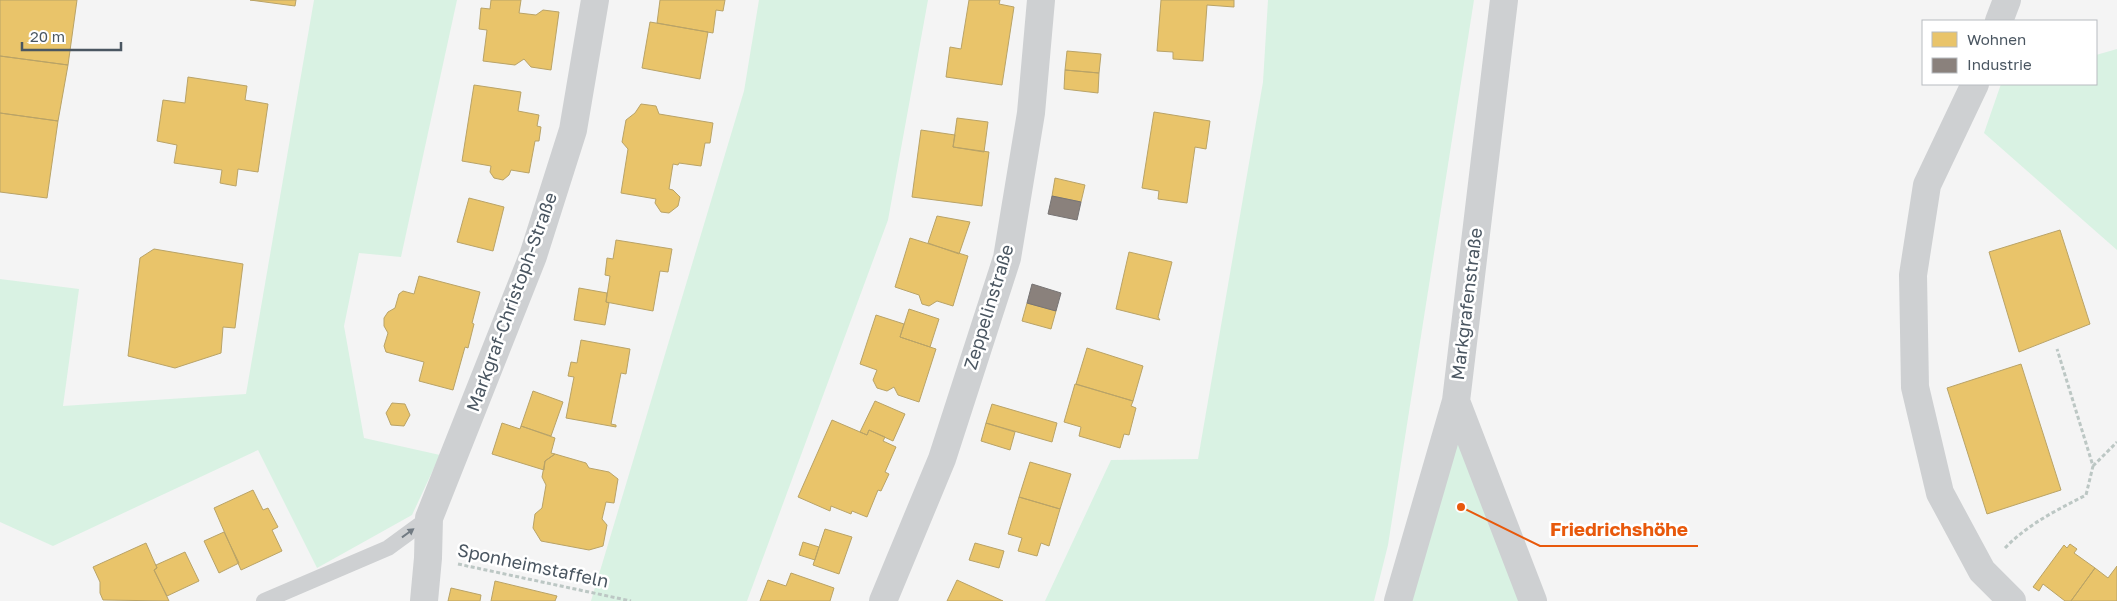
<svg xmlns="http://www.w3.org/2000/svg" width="2117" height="601" font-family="'Golos Text',sans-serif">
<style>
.green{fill:#d9f2e3}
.homes{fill:#e9c46a;stroke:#b9a367}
.industry{fill:#8a817c;stroke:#777474}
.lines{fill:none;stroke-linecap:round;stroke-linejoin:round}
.path{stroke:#bcc7c4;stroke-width:3;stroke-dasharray:4 2.5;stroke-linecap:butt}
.lane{stroke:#ced0d2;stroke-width:16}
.street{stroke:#ced0d2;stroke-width:28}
.oneway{fill:#727b83}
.labels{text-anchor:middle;stroke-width:5;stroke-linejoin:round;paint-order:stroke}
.street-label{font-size:18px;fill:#4a5661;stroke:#fff}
.leader{fill:none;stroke:#e8590c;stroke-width:2}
.callout-dot{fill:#e8590c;stroke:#fff;stroke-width:2}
.callout-label{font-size:19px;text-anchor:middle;font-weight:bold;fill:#e8590c;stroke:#fff;stroke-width:5;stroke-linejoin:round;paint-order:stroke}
</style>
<rect width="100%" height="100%" fill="#f4f4f4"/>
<path class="green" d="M314,0h143l-56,257 -42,-4 -15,73 20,112 76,17 -28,60 -95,53 -59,-118 -205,96 -53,-24v-243l79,10 -16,117 183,-12z
M759,0h169l-40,220 -141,381h-156l153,-510z
M1268,0h206l-86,545 -14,56h-329l66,-141 87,-1 65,-377z
M2117,49v201l-133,-117 17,-49h95v-29z
M1456,401l77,200h-135z"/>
<path class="homes" d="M0,0h77l-9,65 -68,-9z
M250,0h46l-1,6z
M491,0h30l-2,13 17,2 7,-5 16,2 -8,58 -20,-3 -7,-8 -9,6 -32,-4 4,-31 -8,-1 2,-21 9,1z
M660,0h65l-2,11 -7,-1 -3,23 -56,-10z
M969,0h31l-1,4 15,3 -12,78 -56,-8 4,-30 11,2z
M1161,0h73v7l-27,-2 -4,56 -30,-2v-7l-16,-1z
M650,22l58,10 -8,47 -58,-11z
M1067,51l34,3 -2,19 -34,-3z
M0,56l68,9 -10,56 -58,-8z
M1065,70l34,3 -1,20 -34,-4z
M188,77l59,9 -2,14 23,4 -10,68 -20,-3 -2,17 -16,-3 2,-13 -48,-7 3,-18 -20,-4 6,-41 22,3z
M474,85l47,7 -3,19 21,4 -2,11 4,1 -2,14h-4l-6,32 -18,-3 -2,5 -6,5 -9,-2 -4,-6 1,-6 -29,-5z
M641,104l15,2 3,8 54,9 -3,20h-5l-4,23 -22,-3 -1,2 -5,-1 -4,25 4,1 7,7 -2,9 -9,7 -8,-1 -6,-9 1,-4 -35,-6 7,-44 -6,-7 4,-22 9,-7z
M1154,112l56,9 -4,28 -11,-2 -8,56 -29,-4 1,-8 -17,-3z
M0,113l58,8 -11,77 -47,-6z
M957,118l31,4 -4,30 -31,-5z
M921,130l34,5 -2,12 36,5 -7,54 -70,-9z
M1055,178l30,7 -4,17 -29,-6z
M469,198l35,9 -11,44 -36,-9z
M937,216l33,6 -11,32 -31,-11z
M2060,230l30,94 -71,28 -30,-100z
M910,238l58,18 -15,50 -16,-5 -8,5 -7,-2 -3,-9 -24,-8z
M616,240l56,9 -4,23 -8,-1 -7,40 -47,-9 4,-26 -5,-1 2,-17 6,1z
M154,249l89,15 -8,64 -12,-1 -2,26 -46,15 -47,-12 12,-98z
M1129,252l43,10 -14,55 2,3 -44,-11z
M419,276l61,16 -8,31 2,1 -6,24 -3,-1 -12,43 -34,-9 5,-19 -38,-10 -2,-6 4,-13 -4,-7v-8l4,-6 7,-4 4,-14 4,-3 11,3z
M579,288l28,5 -1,9 3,1 -4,22 -31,-5z
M1027,303l29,8 -5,18 -29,-8z
M909,309l30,10 -9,28 -30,-10z
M876,315l28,9 -4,13 36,12 -17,53 -21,-7 -4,-8 -7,4 -10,-3 -4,-8 4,-10 -17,-6z
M581,340l49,9 -4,25 -5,-1 -10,51 5,1v2l-50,-9 8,-41 -6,-1 3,-14 6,1z
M1087,348l56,18 -10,35 -57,-17z
M2021,364l40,126 -74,24 -40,-126z
M1075,384l58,17 -2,5 5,2 -7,27 -5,-1 -4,14 -41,-12 2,-9 -17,-5z
M533,391l30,11 -12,34 -30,-10z
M875,401l30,13 -12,27 -24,-11 -2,5 -7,-3z
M392,403l13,1 5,11 -6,11 -13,-1 -5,-12z
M992,404l65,19 -5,19 -66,-19z
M832,420l35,15 2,-5 16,7 -2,4 13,6 -11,25 4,2 -8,17 -3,-1 -11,27 -15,-6 -1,3 -20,-8 -1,5 -32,-14z
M502,423l18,6 1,-3 34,12 -4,15 4,1 -10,7 -1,9 -52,-16z
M986,423l29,9 -5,18 -29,-9z
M555,454l31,9 3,5 20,4 9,7 -4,24 -8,-1 -4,17 5,6 -4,21 -14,4 -48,-9 -8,-13 2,-14 7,-6 4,-23 -4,-8 3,-16z
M1030,462l41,12 -11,35 -41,-12z
M253,490l10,20 5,-2 10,19 -6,3 10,21 -41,19 -27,-62z
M1019,497l41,12 -11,37 -8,-3 -4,13 -19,-5 4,-13 -14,-4z
M825,529l27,8 -13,37 -26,-9z
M224,532l15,31 -20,10 -15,-32z
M803,542l16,5 -4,13 -16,-5z
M146,543l11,25 -3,2 15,31 -66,-1 -3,-7v-11l-7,-15z
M975,543l29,8 -5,17 -30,-8z
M2070,544l7,5 -3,4 21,15 -24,33h-6l-22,-17 -4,7 -6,-4 31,-42 3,3z
M185,552l14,29 -32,15 -13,-26 3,-2 -1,-3z
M2117,566v35h-46l24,-33 13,10z
M791,573l43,15 -4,13h-70l8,-21 18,6z
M957,580l46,21h-56z
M495,581l62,15 -2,5h-64z
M451,588l30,7 -1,6h-32z"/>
<path class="industry" d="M1052,196l29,6 -4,18 -29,-6z
M1032,284l29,9 -5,18 -29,-8z"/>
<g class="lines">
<path class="path" d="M2093,466l24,-24
M2005,548c23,-24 52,-38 81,-53l7,-29 -36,-117
M458,564l173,37"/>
<path class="lane" d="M264,601l124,-53 41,-30"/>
<path class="street" d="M1999,21l8,-21
M1975,84l-48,101 -14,90 2,112 25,106 42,78 30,30
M1456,401l77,200
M424,601l4,-43 1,-40 104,-262 40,-126 22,-130
M883,601l59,-142 65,-201 24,-145 10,-113
M1398,601l58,-200 48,-401"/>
</g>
<defs><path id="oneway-solid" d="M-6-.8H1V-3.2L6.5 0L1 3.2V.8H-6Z" transform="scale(1.25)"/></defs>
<use class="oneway" href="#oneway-solid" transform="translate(408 533) rotate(-36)"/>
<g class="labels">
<g class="street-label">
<text transform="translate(512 302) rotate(-70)" y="6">Markgraf-Christoph-Straße</text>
<text transform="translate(1467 304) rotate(-83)" y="6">Markgrafenstraße</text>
<text transform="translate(989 307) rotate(-73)" y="6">Zeppelinstraße</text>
<text transform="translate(533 566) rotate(12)" y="6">Sponheimstaffeln</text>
</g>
</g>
<path class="leader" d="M1461 507L1540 546H1698"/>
<circle class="callout-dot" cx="1461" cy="507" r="5"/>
<g class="callout-label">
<text x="1619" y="536">Friedrichshöhe</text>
</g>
<rect x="1922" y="20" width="175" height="65" fill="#ffffff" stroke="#b7bbc0"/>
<rect x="1932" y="32" width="25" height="15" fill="#e9c46a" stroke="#b7bbc0"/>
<text x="1967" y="45" font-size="15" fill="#4a5661">Wohnen</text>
<rect x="1932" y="58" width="25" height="15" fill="#8a817c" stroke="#b7bbc0"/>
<text x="1967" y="70" font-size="15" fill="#4a5661">Industrie</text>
<path d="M22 42v8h99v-8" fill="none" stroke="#4a5661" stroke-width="2.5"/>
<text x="30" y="42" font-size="15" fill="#4a5661" stroke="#ffffff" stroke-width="4" paint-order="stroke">20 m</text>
</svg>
